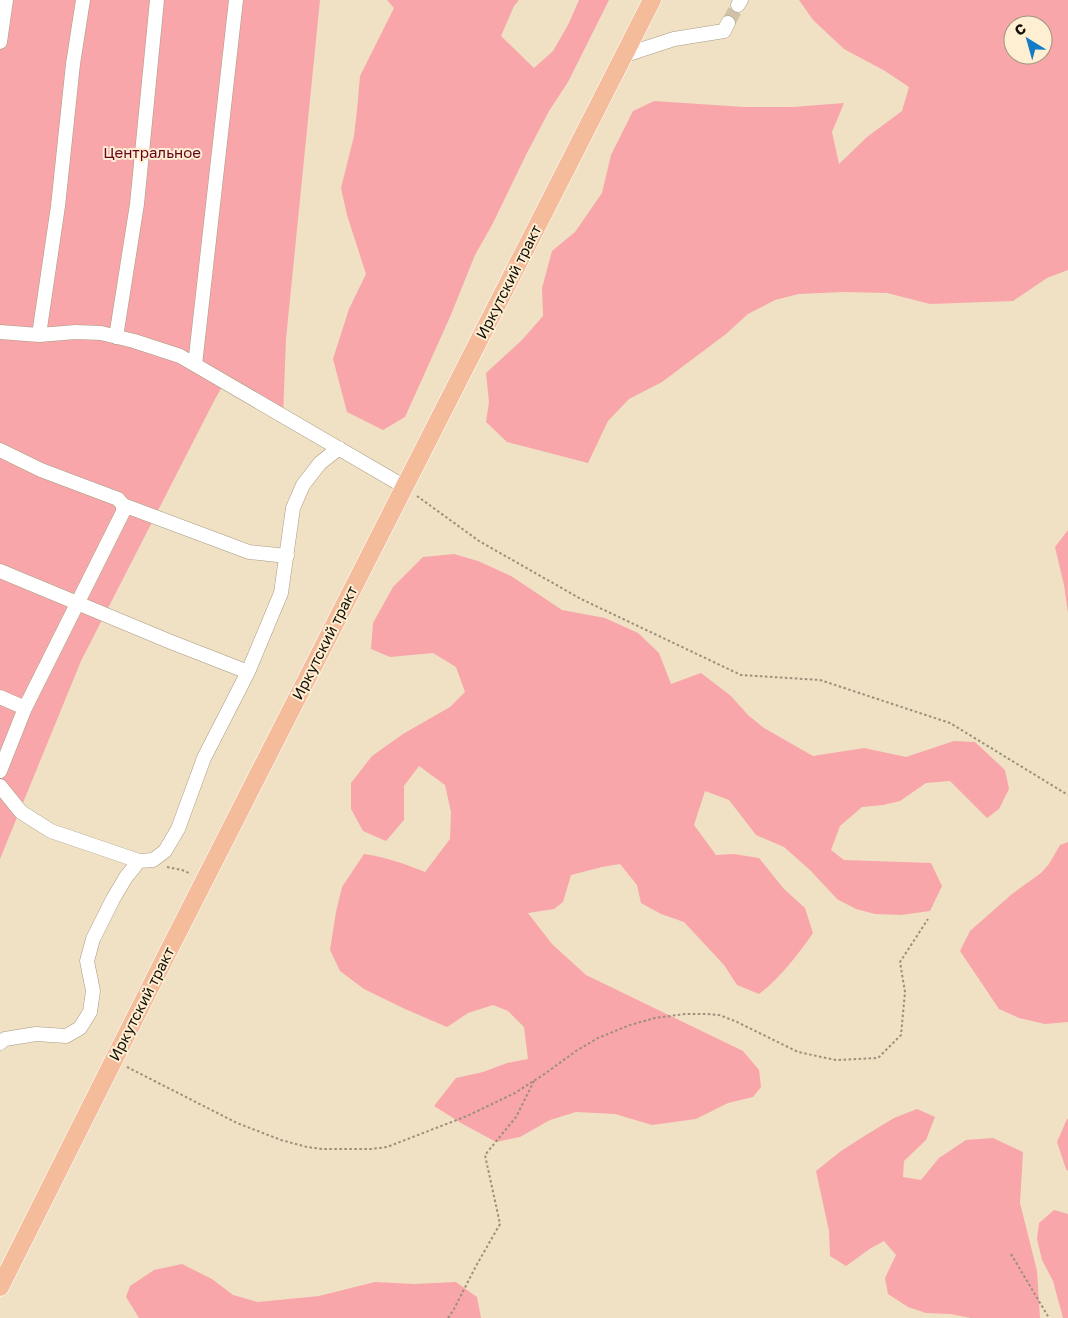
<svg xmlns="http://www.w3.org/2000/svg" width="1068" height="1318" font-family="'Golos Text',sans-serif">
<style>
.green{fill:#f8a6aa;fill-rule:evenodd}
.lines{fill:none;stroke-linecap:round;stroke-linejoin:round}
.minor-tunnel{stroke:#cfc2a8;stroke-width:14;stroke-dasharray:14 7;stroke-linecap:butt}
.minor-casing{stroke:#a99b81;stroke-width:15}
.major-casing{stroke:#fff;stroke-width:19}
.path{stroke:#9a8f7a;stroke-width:2;stroke-dasharray:2.5 2.5;stroke-linecap:butt}
.minor{stroke:#fff;stroke-width:14}
.major{stroke:#f5bc9c;stroke-width:18}
.labels{text-anchor:middle;stroke-width:4;stroke-linejoin:round;paint-order:stroke}
.park-label{font-size:15px;fill:#66031c;stroke:#feeed2}
.street-label{font-size:15px;fill:#140f06;stroke:#feeed2}
</style>
<rect width="100%" height="100%" fill="#f0e1c5"/>
<path class="green" d="M0,0h320l-34,339 -3,78 -60,-32 -9,16 -133,260 -81,198z
M387,0h132l-5,6 -13,30 33,32 19,-17 15,-26 11,-25h30l-41,82 -19,29 -22,42 -35,72 -17,30 -25,62 -45,100 -22,13 -36,-18 -14,-53 16,-50 17,-35 -19,-59 -6,-27 13,-52 3,-26 3,-34 34,-68z
M799,0h269v270l-21,8 -34,23 -83,3 -43,-11 -44,-1 -44,2 -24,6 -27,14 -22,20 -64,48 -33,17 -21,22 -20,42 -81,-21 -21,-20 3,-20 -3,-29 36,-33 21,-24 -1,-28 10,-37 23,-19 27,-39 9,-38 22,-44 21,-10 90,6h49l51,-4 -12,29 7,32 28,-27 35,-26 7,-24 -24,-16 -41,-22 -31,-29zM1013,25h30v30h-30z
M1068,530v83l-4,-28 -9,-38z
M454,554l24,7 33,15 51,34 43,8 33,15 21,20 12,31 30,-11 30,23 17,19 16,13 49,28 51,-8 42,9 48,-16 21,1 30,28 4,19 -10,20 -12,9 -37,-37 -24,2 -26,18 -17,4 -21,2 -22,19 -9,24 13,10 87,3 11,23 -12,25 -29,4 -26,-1 -19,-5 -19,-10 -27,-29 -26,-23 -28,-12 -27,-35 -24,-9 -11,34 22,30 18,-1 25,4 25,31 21,19 8,25c-15,22 -34,46 -54,61l-22,-9 -13,-20 -40,-43 -23,-8 -20,-11 -4,-18 -17,-21 -18,3 -31,8 -8,27 -9,7 -26,4 24,31 34,31 157,76 16,19 2,17 -8,10 -25,6 -32,16 -44,6 -37,-11 -39,-2 -26,8 -30,17 -24,5 -35,-19 -27,-17 22,-28 27,-6 24,-9 21,-4 -4,-32 -16,-16 -15,-6 -25,8 -21,14 -42,-18 -41,-20 -24,-18 -10,-21 6,-38 6,-25 22,-33c22,3 41,10 61,18l25,-33 1,-27 -6,-27 -26,-19 -15,20v34l-18,21 -23,-10 -12,-22v-26l21,-27 31,-22 47,-27 15,-15 -9,-25 -23,-14 -43,4 -19,-8 2,-26 20,-36 30,-30z
M1068,842v180l-23,2 -26,-6 -20,-9 -39,-58 10,-20 42,-37 29,-21 8,-9 11,-19z
M917,1109l18,8 -9,23 -22,21 -1,16 18,3 18,-22 27,-18 27,-2 30,14 -3,51 17,68 3,47h-69l-21,-4 -24,-1 -18,-6 -20,-13 -3,-16 11,-23 -12,-14 -13,7 -25,18 -16,-10 -1,-25 -13,-60 25,-20 25,-16 28,-17z
M1067,1119h1v52l-2,-2 -9,-27z
M1054,1210l14,4v104h-5l-10,-37 -11,-21 -5,-21 2,-16z
M182,1264l30,15 21,16 25,7 61,-6 56,-14 39,2 42,-2 21,15 4,21h-342l-13,-21 4,-11 24,-16z"/>
<g class="lines">
<path class="minor-tunnel" d="M728,23l10,-18"/>
<g class="minor-casing">
<path id="minor" d="M738,5l3,-5
M0,42l6,-42
M625,55l49,-16 50,-8 4,-8
M0,332l39,3 37,-3 25,1 33,8 46,15 225,131
M39,335l19,-129 15,-142 10,-64
M116,337l21,-133 20,-204
M195,365l41,-365
M0,450l41,20 77,29 5,6 126,47 38,4
M0,571l171,71 77,30
M0,697l25,11
M0,771l25,-63 98,-196v-7
M0,786l21,26 30,19 88,30 14,-1 12,-9 13,-22 26,-71 44,-86 33,-79 12,-85 10,-23 17,-22 19,-15
M0,1043l5,-4 31,-5 30,2 14,-8 10,-16 3,-21 -6,-30 6,-22 20,-40 13,-22 13,-16"/>
</g>
<g class="major-casing">
<path id="major" d="M0,1287l172,-343 480,-944"/>
</g>
<path class="path" d="M417,496l62,45 102,58 160,76 79,5 130,43 118,72
M167,867l15,3 9,4
M127,1067l110,56 44,17 26,7 15,2h49l16,-2 80,-31 48,-23 31,-20 30,-22 22,-13 32,-13 25,-7 30,-4h23l11,1 16,6 63,31 38,8 42,-2 23,-23 4,-43 -5,-30 28,-43
M1011,1254l38,64
M448,1318l6,-9 22,-43 24,-42 -15,-69 31,-38 18,-36"/>
<use href="#minor" class="minor"/>
<use href="#major" class="major"/>
</g>
<g class="labels">
<g class="park-label">
<text x="152" y="158">Центральное</text>
</g>
<g class="street-label">
<text transform="translate(509 282) rotate(-63)" y="5">Иркутский тракт</text>
<text transform="translate(325 643) rotate(-63)" y="5">Иркутский тракт</text>
<text transform="translate(142 1004) rotate(-63)" y="5">Иркутский тракт</text>
</g>
</g>
<g transform="translate(1028 40) rotate(323)"><circle r="24" fill="#feeed2" stroke="#a09580"/>
<path d="M0-4L9 19L0 12L-9 19Z" fill="#127cc6"/>
<text y="-8" font-size="14" font-weight="bold" text-anchor="middle" fill="#140f06">С</text>
</g>
</svg>
